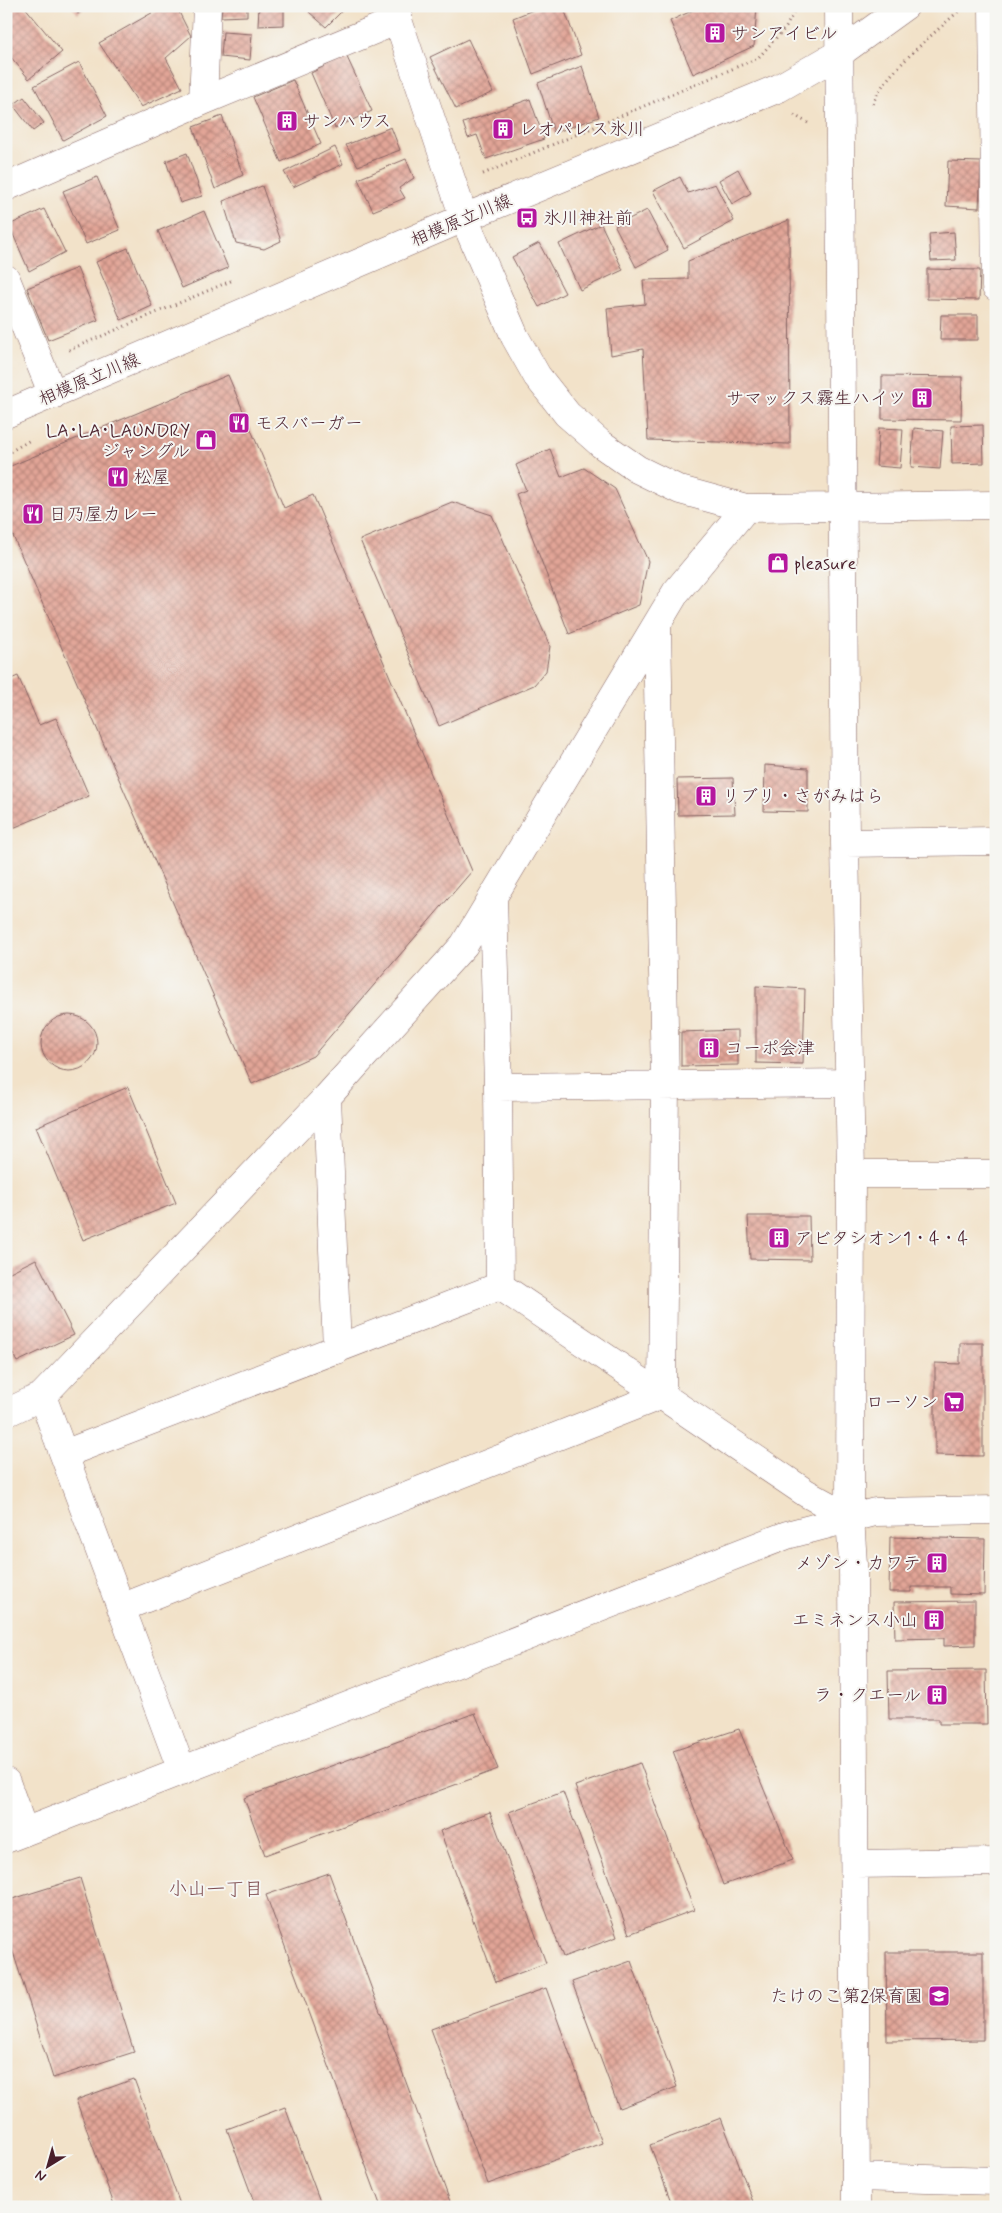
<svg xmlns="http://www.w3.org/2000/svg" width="1002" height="2213" font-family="Mynerve,'Klee One',sans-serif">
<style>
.building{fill:url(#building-cross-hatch)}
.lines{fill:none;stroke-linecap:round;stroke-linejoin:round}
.minor-casing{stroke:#856362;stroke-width:29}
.major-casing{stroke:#856362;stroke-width:29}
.path{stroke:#856362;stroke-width:3;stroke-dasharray:1 4;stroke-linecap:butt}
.minor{stroke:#fff;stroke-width:28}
.major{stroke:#fff;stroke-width:28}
.labels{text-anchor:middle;stroke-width:4;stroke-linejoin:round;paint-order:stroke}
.poi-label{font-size:18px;fill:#4a1f2b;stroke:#f6f6f2;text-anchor:start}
.street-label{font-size:18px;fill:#4a1f2b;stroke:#f6f6f2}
.neighbourhood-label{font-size:19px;fill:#7f4e51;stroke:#f6f6f2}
</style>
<defs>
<pattern id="building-cross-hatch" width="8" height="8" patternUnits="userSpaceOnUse" patternTransform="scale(1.25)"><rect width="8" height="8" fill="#e2a597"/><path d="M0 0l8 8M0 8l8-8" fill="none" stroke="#b9867b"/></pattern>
</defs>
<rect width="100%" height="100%" fill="#f6f6f2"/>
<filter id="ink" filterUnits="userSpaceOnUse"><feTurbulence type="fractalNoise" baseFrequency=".02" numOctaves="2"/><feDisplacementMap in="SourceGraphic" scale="10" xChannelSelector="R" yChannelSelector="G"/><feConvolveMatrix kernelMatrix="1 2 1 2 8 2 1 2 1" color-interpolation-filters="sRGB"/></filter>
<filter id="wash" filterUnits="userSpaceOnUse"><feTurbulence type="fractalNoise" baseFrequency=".0096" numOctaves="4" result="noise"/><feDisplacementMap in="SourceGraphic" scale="20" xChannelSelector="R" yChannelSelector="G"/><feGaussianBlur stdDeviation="1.12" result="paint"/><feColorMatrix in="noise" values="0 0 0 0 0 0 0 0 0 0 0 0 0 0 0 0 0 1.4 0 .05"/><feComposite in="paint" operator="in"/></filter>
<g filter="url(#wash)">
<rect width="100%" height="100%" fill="#f2e2c9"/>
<g id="blocks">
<path class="building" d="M12,6h12l38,46 -33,27 -23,-28v-40z
M71,6h15l-8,8z
M164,6h12l15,30 -25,22 16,30 -41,19 -42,-64z
M222,6h25v10l-26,1z
M259,6h25v19l-26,1z
M315,6h32l-21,21 -17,-15z
M543,6h20l18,49 -48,19 -20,-56z
M702,6h55l-3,40 -61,28 -23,-53z
M223,32l29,2 -2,26 -29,-3z
M468,39l25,53 -37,17 -26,-52z
M346,55l26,56 -37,17 -24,-55z
M79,62l28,54 -44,24 -29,-54z
M582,66l17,51 -45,16 -16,-50z
M293,80l28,64 -40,18 -28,-65z
M24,97l20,26 -11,8 -20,-26z
M530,99l14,40 -58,20 -9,-24 -9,3 -5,-15z
M222,116l21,59 -28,14 -22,-62z
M391,127l9,23 -42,16 -12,-21z
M335,147l8,17 -50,23 -9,-15z
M187,153l15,43 -22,7 -14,-42z
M406,159l8,19 -15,10 6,10 -32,13 -15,-32z
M948,161l33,1 -2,46 -33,-2z
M738,169l13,24 -19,11 -13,-24z
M97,177l23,53 -34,14 -23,-53z
M680,177l8,16 27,-9 19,37 -50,27 -31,-57z
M262,186l19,55 -17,8 -28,-6 -13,-42z
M44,209l21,43 -36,19 -20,-46z
M647,210l21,40 -32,17 -21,-41z
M204,211l24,57 -46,20 -24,-57z
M789,220l1,224 -142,-4 -5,-91 -32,6 -4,-47 38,-4 -2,-24 45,-1v-18z
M601,224l22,46 -43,20 -21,-46z
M954,232l2,28 -25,1 -2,-27z
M539,243l26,50 -26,14 -27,-50z
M128,248l24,58 -31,14 -25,-58z
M77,268l21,52 -50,20 -21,-52z
M927,269l53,1 -1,30 -52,-1z
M941,315h37v25h-38z
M228,375l56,133 29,-13 159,376 -159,185 -61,28 -246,-564v-52z
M882,376l80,1 -1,43 -79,-1z
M983,425l1,38 -32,1 -1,-38z
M879,428l24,1 -3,39 -24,-2z
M914,428l29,3 -3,38 -29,-2z
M550,449l11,28 23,-9 31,21 33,72 -9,44 -70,29 -53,-140 10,-4 -10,-25z
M452,502l40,13 58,131 -4,25 -12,14 -95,41 -79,-186z
M18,676l21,49 17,-7 33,78 -83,35v-150z
M765,765l43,3v44l-44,-1z
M733,778l2,36 -57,1 -1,-36z
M756,986l49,3 -2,75 -47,-1z
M41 1043a28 28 0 1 1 56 0a28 28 0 1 1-56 0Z
M738,1030v35l-57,1v-34z
M128,1087l48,116 -93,37 -47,-113z
M748,1216h61l1,44 -60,-1z
M36,1259l38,76 -57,27 -11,-22v-66z
M960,1343h23v113l-48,-1v-92l25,1z
M890,1537l95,2 -1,56 -34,-1v-7h-39v5h-22z
M975,1601v44l-31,1v-8l-49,1 -1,-37z
M986,1670l1,54h-48v-5h-50l-1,-48z
M475,1713l23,56 -233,86 -21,-57z
M739,1729l54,131 -70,25 -50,-134z
M640,1763l54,147 -65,24 -54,-148z
M563,1792l54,145 -54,20 -54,-145z
M490,1812l56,151 -50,19 -56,-151z
M329,1873l123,334h-71l-115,-312z
M80,1878l54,174 -81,26 -47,-148v-29z
M886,1952h97v88l-96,1z
M631,1961l46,126 -58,21 -47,-126z
M546,1988l56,155 -114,41 -57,-155z
M134,2079l47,128h-66l-39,-107z
M285,2107l37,100h-66l-29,-78z
M721,2118l34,89h-82l-23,-62z"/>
</g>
</g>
<g filter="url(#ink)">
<use href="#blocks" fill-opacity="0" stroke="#856362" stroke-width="1"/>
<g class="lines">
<g class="minor-casing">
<path id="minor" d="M399,6l-1,14 66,198 51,119 22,39 30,38 34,30 36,25 43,21 66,18 250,-3
M839,6l6,837 6,331 -1,343 3,47 3,643
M993,6l3,281
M203,101l4,-95
M6,187l197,-86 195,-81
M6,279l47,116
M845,843l151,-2
M493,897l5,190 2,199 306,207 44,24
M498,1087l351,-4
M327,1097l10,253
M851,1174h145
M42,1396l140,375
M6,1413l36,-17 285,-299 137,-152 212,-353 70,-84
M64,1454l436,-168
M121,1608l541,-213 3,-310 -8,-461
M6,1782l18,50
M6,1839l781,-304 88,-23 121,-2
M855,1864l141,-2
M856,2177l140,4"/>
</g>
<g class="major-casing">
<path id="major" d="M6,414l458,-196 315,-130 61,-35 65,-47"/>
</g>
<path class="path" d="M873,104c7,-27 65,-74 88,-95
M794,115l14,8
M483,174l275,-116 28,-31 11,-21
M69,350l164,-70
M6,454l26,-15"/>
<use href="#minor" class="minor"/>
<use href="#major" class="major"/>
</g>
</g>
<defs>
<g id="building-square" transform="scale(1.125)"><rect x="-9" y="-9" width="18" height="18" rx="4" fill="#b5179e" stroke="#f6f6f2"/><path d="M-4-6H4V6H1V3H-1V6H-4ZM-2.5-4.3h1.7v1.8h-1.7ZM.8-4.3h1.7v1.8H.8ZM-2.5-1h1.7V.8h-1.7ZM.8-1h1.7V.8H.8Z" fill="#fff"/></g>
<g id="bus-square" transform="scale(1.125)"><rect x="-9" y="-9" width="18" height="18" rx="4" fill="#b5179e" stroke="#f6f6f2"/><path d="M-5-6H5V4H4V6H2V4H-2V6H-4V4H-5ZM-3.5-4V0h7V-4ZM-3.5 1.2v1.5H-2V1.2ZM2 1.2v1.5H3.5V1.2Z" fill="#fff"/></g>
<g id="restaurant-square" transform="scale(1.125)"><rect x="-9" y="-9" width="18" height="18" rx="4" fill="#b5179e" stroke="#f6f6f2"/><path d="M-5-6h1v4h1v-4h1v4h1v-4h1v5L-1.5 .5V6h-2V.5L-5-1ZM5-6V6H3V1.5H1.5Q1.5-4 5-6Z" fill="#fff"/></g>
<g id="shop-square" transform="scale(1.125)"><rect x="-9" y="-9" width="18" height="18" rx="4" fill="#b5179e" stroke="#f6f6f2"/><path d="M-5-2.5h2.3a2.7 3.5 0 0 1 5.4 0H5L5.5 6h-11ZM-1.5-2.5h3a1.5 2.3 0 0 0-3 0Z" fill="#fff"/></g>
<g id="supermarket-square" transform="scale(1.125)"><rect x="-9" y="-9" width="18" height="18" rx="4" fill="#b5179e" stroke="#f6f6f2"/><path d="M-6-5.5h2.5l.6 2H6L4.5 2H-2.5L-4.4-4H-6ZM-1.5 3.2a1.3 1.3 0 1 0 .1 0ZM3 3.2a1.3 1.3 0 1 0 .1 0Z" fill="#fff"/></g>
<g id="school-square" transform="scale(1.125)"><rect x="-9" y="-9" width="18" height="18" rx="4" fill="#b5179e" stroke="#f6f6f2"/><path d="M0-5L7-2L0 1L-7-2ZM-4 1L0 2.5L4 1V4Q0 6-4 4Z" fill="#fff"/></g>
</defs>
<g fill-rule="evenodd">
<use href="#building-square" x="715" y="33"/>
<use href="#building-square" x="287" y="121"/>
<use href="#building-square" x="503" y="129"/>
<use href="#bus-square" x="527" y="218"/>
<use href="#building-square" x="922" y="398"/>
<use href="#restaurant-square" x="239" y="423"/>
<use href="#shop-square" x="206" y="440"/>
<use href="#restaurant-square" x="118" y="477"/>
<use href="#restaurant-square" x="33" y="514"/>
<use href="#shop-square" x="778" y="563"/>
<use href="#building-square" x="706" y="796"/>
<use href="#building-square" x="709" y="1048"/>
<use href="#building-square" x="779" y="1238"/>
<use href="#supermarket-square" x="954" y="1402"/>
<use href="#building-square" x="937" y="1563"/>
<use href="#building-square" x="934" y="1620"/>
<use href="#building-square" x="937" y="1695"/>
<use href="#school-square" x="939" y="1996"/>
</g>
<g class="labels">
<g class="poi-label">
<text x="731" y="39">サンアイビル</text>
<text x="303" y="127">サンハウス</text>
<text x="519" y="135">レオパレス氷川</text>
<text x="543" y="224">氷川神社前</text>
<text x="906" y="404" text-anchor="end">サマックス霧生ハイツ</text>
<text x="255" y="429">モスバーガー</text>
<text x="190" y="436" text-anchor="end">LA･LA･LAUNDRY<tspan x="190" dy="21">ジャングル</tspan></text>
<text x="134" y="483">松屋</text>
<text x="49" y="520">日乃屋カレー</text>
<text x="794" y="569">pleasure</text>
<text x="722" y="802">リブリ・さがみはら</text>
<text x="725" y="1054">コーポ会津</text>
<text x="795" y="1244">アビタシオン1・4・4</text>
<text x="938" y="1408" text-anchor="end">ローソン</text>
<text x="921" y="1569" text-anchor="end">メゾン・カワテ</text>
<text x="918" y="1626" text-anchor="end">エミネンス小山</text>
<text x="921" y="1701" text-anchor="end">ラ・クエール</text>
<text x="923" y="2002" text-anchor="end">たけのこ第2保育園</text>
</g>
<g class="street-label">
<text transform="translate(461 220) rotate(-23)" y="6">相模原立川線</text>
<text transform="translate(89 379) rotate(-23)" y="6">相模原立川線</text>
</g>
<g class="neighbourhood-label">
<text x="216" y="1895">小山一丁目</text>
</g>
</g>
<rect width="1002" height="2213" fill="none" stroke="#f6f6f2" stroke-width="25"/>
<g transform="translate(48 2166) rotate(217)" stroke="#f6f6f2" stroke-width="4" paint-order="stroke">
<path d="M0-4L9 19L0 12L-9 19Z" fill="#4a1f2b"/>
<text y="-8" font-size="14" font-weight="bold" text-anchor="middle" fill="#4a1f2b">N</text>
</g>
</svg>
